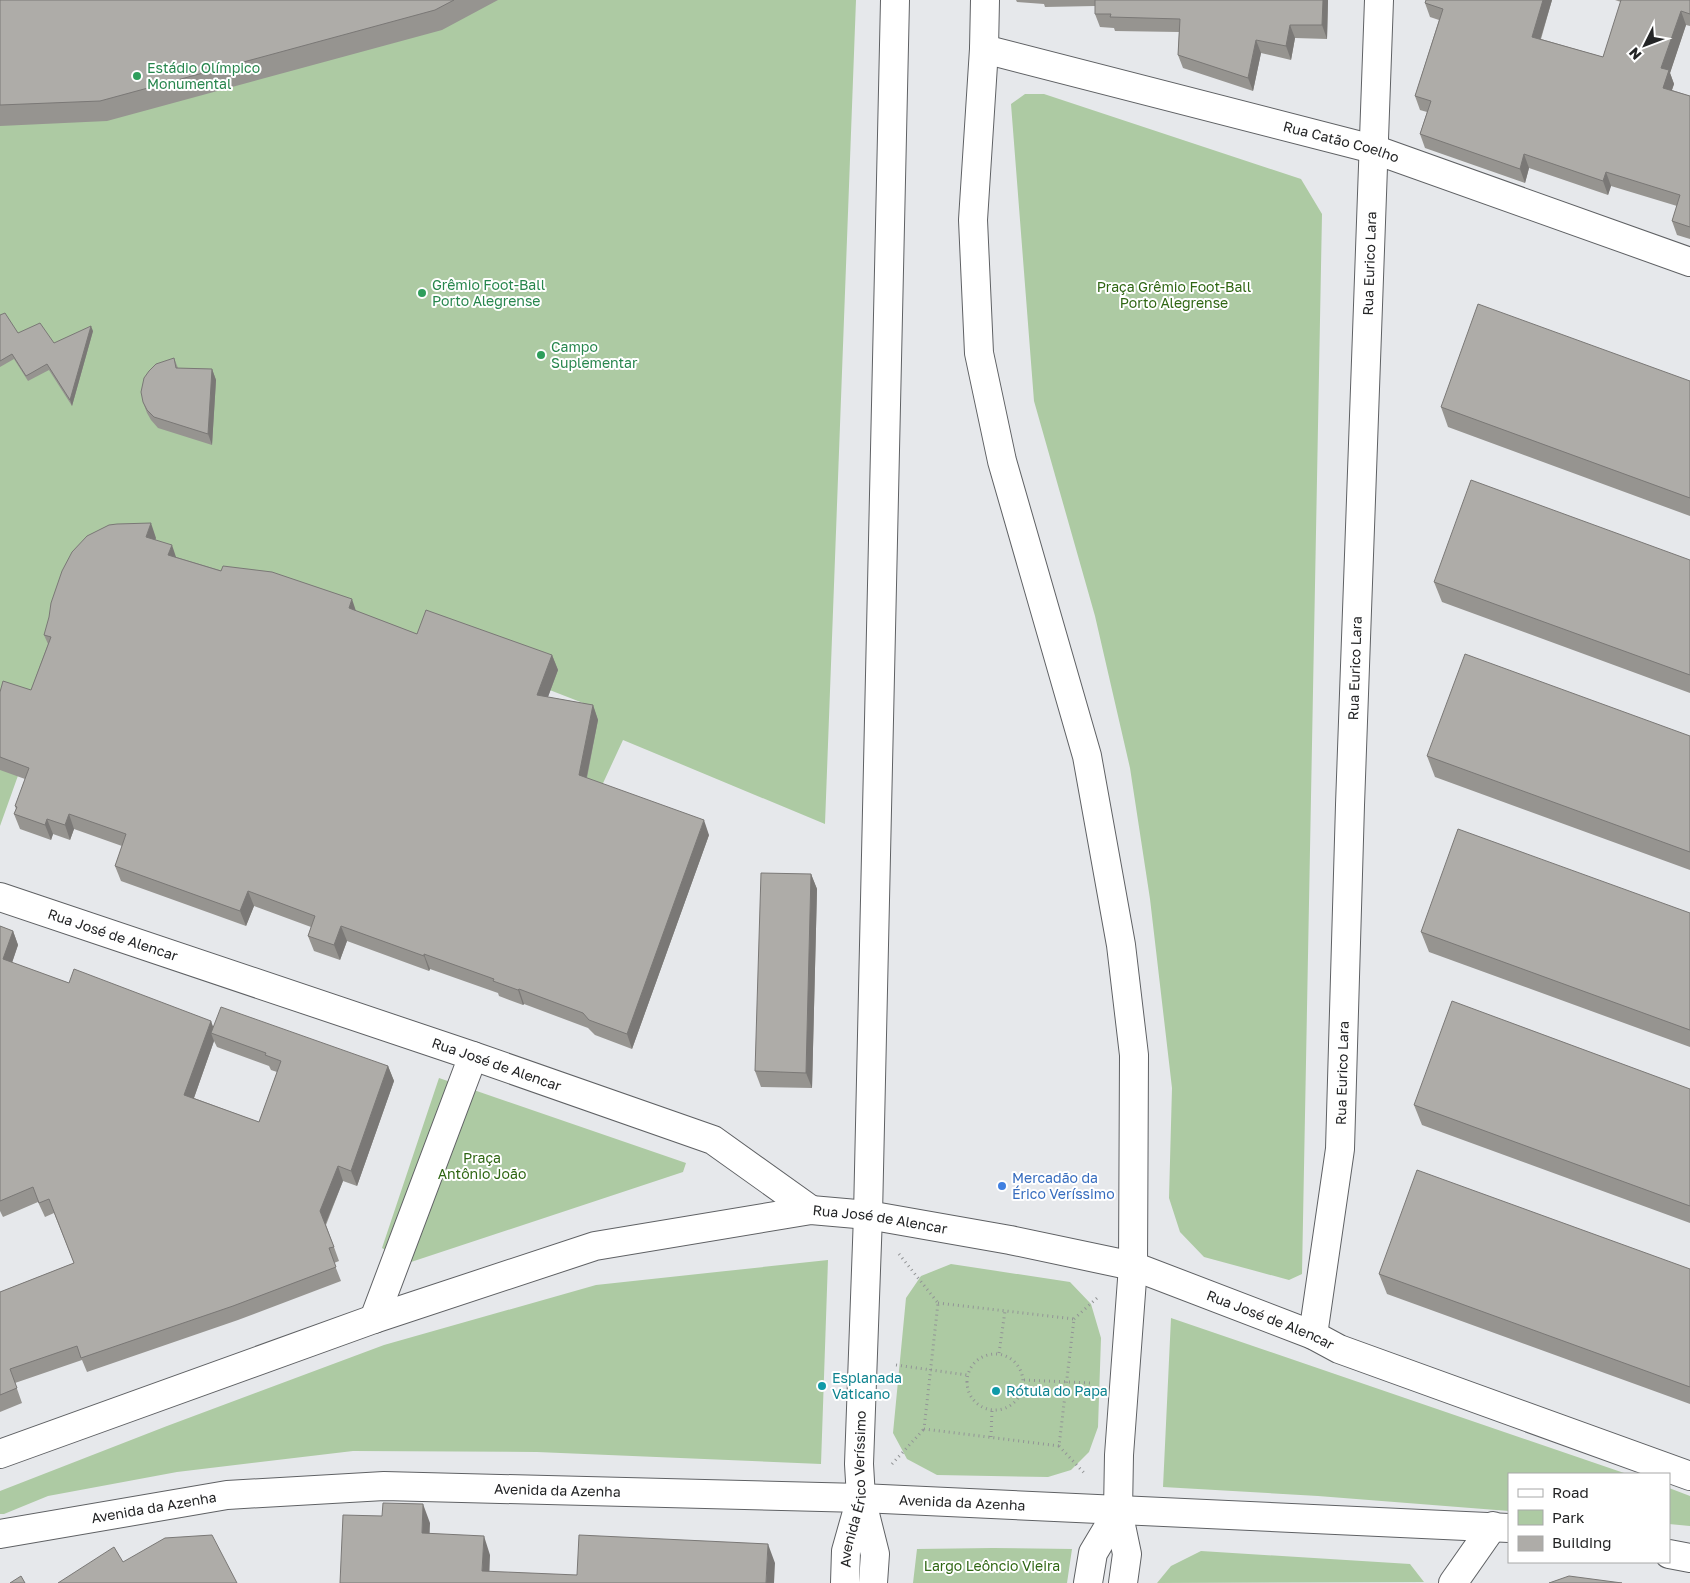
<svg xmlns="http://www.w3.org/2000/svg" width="1690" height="1583" font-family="'Golos Text',sans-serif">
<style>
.green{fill:#adcaa3}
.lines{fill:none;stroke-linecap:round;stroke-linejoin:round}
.minor-casing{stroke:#5f6164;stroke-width:30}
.major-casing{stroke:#5f6164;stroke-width:30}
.path{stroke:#929496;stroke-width:3;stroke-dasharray:1 4;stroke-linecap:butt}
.minor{stroke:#fff;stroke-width:28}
.major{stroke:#fff;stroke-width:28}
.wall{fill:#969490;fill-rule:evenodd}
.shaded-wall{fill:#7a7876}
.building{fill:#aeaca8;stroke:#7a7876}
.leisure-dot{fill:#2e9e5b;stroke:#fff;stroke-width:2}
.shop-dot{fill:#3f7fe0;stroke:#fff;stroke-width:2}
.culture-dot{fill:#0f9aa8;stroke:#fff;stroke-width:2}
.labels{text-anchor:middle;stroke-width:4;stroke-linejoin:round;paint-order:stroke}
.leisure-label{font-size:14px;fill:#27864d;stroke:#fff;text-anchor:start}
.street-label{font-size:14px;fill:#242526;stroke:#fff}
.park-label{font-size:14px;fill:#2f6613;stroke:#fff}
.shop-label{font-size:14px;fill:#366cbe;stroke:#fff;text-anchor:start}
.culture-label{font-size:14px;fill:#0d838f;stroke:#fff;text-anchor:start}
</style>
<rect width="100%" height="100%" fill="#e6e8eb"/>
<path class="green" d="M0,0h856l-31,824 -202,-84 -25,54 -42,-17 27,-74 -298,-116 -206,18 -79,221z
M1025,94h19l257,85 21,35 -20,1060 -13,6 -85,-23 -24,-25 -11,-34 3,-110 -22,-189 -20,-131 -35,-152 -61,-215 -23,-297z
M439,1078l247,85 -3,9 -275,91 -26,-15z
M828,1260l-7,204 -284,-12 -184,-1 -176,21 -129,24 -44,18h-4v-23l167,-65 217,-81 212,-60z
M951,1264l119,18 21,22 10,34 -3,89 -9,25 -18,18 -23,7 -111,-2 -30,-16 -14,-26 13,-135 15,-22z
M1171,1318l456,156h-118v37l-191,-15 -155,-9z
M1669,1488l21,8v30l-21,-2z
M993,1548l79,1 -5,34h-154l4,-34z
M1201,1551l209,13 14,18 -267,1 14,-17z"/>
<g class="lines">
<g class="minor-casing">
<g id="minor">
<path id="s1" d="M984,49l389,100 317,113"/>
<path id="s2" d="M0,897l473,159 240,84 98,70"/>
<path d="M374,1319l99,-263"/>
<path id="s3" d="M1313,1335l27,-186 10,-344 29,-805"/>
<path d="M861,1498l14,56 -2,29"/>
<path d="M1088,1583l5,-30 25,-42"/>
<path d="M1453,1583l40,-57"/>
</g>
</g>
<g class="major-casing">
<g id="major">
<path d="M985,0l-1,49 -11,171 6,133 23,108 85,295 34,189 13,110 -1,211 -14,189 -1,56 9,43 -4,29"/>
<path id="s4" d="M0,1454l374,-135 221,-73 216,-36 57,5 142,25 123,26 180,69 26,14 351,127"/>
<path id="s5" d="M0,1534l227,-39 157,-9 477,12 648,30"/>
<path d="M1669,1554l21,4"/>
<path id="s6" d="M845,1583l1,-32 15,-53 -2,-34 9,-249 27,-1215"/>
</g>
</g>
<path class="path" d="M899,1254l39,49
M938,1303l136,16 -15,127 -135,-17z
M1074,1319l23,-21
M999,1353l6,-42
M967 1382a28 28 0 1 1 56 0a28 28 0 1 1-56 0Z
M896,1365l71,10
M1024,1380l67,3
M991,1437l1,-27
M1059,1446l27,29
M892,1464l32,-35"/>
<use href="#minor" class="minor"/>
<use href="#major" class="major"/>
</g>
<path class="wall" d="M0,0h498l-56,30 -335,91 -107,5z
M1016,0h312l-1,39 -32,-1 -4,22 -30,-7 -8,38 -70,-23 -5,-13 1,-23 -64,-1 -1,-3 -14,-1 -5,-13v-8l-50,1 -1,-3 -27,-2z
M1426,0h126l-11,39 62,18 18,-55 -6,-2h75v26l-4,-1 -16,48 4,11 -2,6 18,6v143l-13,-4 -5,-14 5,-15 -66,-20 -3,9 -79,-27 -4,15 -100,-35 -5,-14 7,-22 -7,-2 -5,-14 24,-76 -9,-3 -5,-14z
M0,315l18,18 36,10 39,-12 -21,75 -23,-36 -21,11 -14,-22 -14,8z
M174,358l4,10 34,1 4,11 -4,65 -54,-17 -7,-8 -4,-7 -4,-11z
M1690,381v135l-242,-89 -7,-20z
M156,538l-1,2 21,17 180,54 61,23 135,21 6,15 -10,27 45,8 5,15 -11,58 122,57 -77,214 -37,-14 -7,-7 -64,-24 -1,1 -24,-9 -1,-3 -68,-24 -1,2 -82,-30 -7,19 -26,-9 -6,-15 3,-9 -57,-21 -8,20 -125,-45 -6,-15 7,-20 -48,-17 -4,11 -17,-6 -2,6 -31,-11 -6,-15 2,-5 -1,-3 10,-27 -25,-9v-78l31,-2 17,-46 -4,-9z
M1690,560v133l-248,-91 -8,-20z
M1690,736v134l-255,-93 -8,-21z
M811,874l6,15 -5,199 -51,-1 -6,-16z
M1690,913v134l-261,-95 -8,-20z
M0,926l13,5 5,14 -6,18 57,20 142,38 2,7 175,38 6,15 -37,105 -14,-5 -17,44 13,36 -5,2 7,18 -103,39 -151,52 -5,-12 -67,23 7,20 -22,9v-120l74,-29 -20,-50 -9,4 -7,-15 -35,15 -3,-6zM214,1041l3,6 52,19 2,4 6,2 -18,50 -65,-24z
M1690,1089v134l-268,-98 -8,-20z
M1690,1269v135l-303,-110 -8,-20z"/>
<path class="shaded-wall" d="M1323,0h5l-1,39 -5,-14z
M1543,0h9l-15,50 -5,-13z
M1681,11l5,14 -16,48 4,11 -6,17 -5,-13 -2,-20z
M1290,25l5,13 -4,22 -5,-14z
M1256,40l5,13 -8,38 -5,-13z
M1524,154l5,14 -4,15 -5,-14z
M1606,172l5,14 -3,9 -5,-14z
M91,326l2,5 -21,75 -2,-6z
M212,369l4,11 -4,65 -4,-11z
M151,523l5,15 -5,14 -5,-15z
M172,545l5,15 -9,-5z
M352,599l5,15 -8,-6z
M552,655l6,15 -15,40 -6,-15z
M593,705l5,15 -14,70 -5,-15z
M69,814l5,15 -4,11 -5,-15z
M47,819l6,15 -2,6 -6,-15z
M704,820l5,15 -77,214 -5,-15z
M811,874l6,15 -5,199 -6,-15z
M248,891l6,15 -8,20 -6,-15z
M341,926l6,15 -7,19 -6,-15z
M13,931l5,14 -10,29 -5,-15z
M424,954l6,15 -1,2 -5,-15z
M519,989l5,15 -1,1 -5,-15z
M211,1021l5,14 -5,-2 3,8 -24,68 -6,-14z
M388,1066l6,15 -37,105 -6,-15z
M338,1166l5,15 -18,44 -5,-14z
M423,1504l7,19 -1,28 -7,-18z
M484,1536l6,19 -1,28 -7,-12z
M768,1544l7,19 -1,20h-8z"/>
<path class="building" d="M0,0h454l-19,10 -335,91 -100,4z
M1095,0h228l-1,25h-32l-4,21 -30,-6 -8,38 -70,-23 2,-36 -70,-2 1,-3h-16z
M1426,0h117l-11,37 71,20 18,-57h69v14l-9,-3 -20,57 8,2 -6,18 27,8v131l-18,-6 8,-26 -74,-23 -3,9 -79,-27 -4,15 -100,-35 11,-33 -16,-5 28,-87 -18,-6z
M1478,304l212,77v117l-249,-91z
M5,313l13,20 22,-10 14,20 37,-17 -21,74 -23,-36 -21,12 -14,-22 -12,7v-46z
M174,358l2,10 36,1 -4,65 -54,-17 -7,-7 -4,-8 -2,-10 3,-14 5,-7 7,-7z
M1471,480l219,80v115l-256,-93z
M151,523l-5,14 26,8 -4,10 53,16 2,-5 49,6 80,27 -3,9 68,26 9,-24 126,45 -15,40 56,10 -14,70 125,45 -77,214 -38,-14 -6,-7 -64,-24 -1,1 -25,-9 1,-2 -70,-25v2l-83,-30 -7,19 -26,-9 7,-20 -67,-25 -8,20 -125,-45 11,-32 -57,-20 -4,11 -18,-6 -2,6 -31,-11 3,-7 -2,-1 14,-38 -29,-11v-65l3,-11 28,9 20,-53 -7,-2 5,-18 2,-14 11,-32 10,-19 15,-16 22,-11 8,-1z
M1465,654l225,82v116l-263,-96z
M1458,829l232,84v117l-269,-98z
M761,873l50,1 -5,199 -51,-2z
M0,926l13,5 -10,28 66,24 5,-14 137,52 -27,74 75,27 22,-61 -16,-6 1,-2 -55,-20 10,-26 167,59 -37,105 -13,-5 -18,45 14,36 -5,1 7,19 -103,39 -152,52 -4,-12 -67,23 7,19 -17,7v-103l74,-29 -25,-64 -10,4 -6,-16 -33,14z
M1452,1001l238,88v117l-276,-101z
M1417,1170l273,99v118l-311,-113z
M383,1503l40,1 -1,29 62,3 -2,35 95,4 2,-40 189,9 -2,39h-426l3,-68 39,1z
M212,1535l25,48h-179l56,-36 9,15 42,-24z
M21,1576l4,7h-15z
M1569,1576l53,7h-73z"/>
<g class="leisure-dot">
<circle cx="137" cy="76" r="5"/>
<circle cx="422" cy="293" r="5"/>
<circle cx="541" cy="355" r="5"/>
</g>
<circle class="shop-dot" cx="1002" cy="1186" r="5"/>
<g class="culture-dot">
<circle cx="822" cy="1386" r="5"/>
<circle cx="996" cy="1391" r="5"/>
</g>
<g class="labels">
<g class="leisure-label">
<text x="147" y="73">Estádio Olímpico<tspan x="147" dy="16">Monumental</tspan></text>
<text x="432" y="290">Grêmio Foot-Ball<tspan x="432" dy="16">Porto Alegrense</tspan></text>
<text x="551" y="352">Campo<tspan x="551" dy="16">Suplementar</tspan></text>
</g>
<g class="street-label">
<text dy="5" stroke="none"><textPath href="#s1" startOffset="369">Rua Catão Coelho</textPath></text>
<text dy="5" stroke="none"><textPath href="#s3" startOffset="1074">Rua Eurico Lara</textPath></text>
<text dy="5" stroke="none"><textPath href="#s3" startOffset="669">Rua Eurico Lara</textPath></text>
<text dy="5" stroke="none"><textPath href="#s2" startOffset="119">Rua José de Alencar</textPath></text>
<text dy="5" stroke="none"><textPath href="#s2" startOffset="524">Rua José de Alencar</textPath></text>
<text dy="5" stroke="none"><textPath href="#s3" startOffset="264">Rua Eurico Lara</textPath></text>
<text dy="5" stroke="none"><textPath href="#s4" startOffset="919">Rua José de Alencar</textPath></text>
<text dy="5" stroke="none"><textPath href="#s4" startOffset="1324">Rua José de Alencar</textPath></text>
<text dy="5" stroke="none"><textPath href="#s6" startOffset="95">Avenida Érico Veríssimo</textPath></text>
<text dy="5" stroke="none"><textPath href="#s5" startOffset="561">Avenida da Azenha</textPath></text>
<text dy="5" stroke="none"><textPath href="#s5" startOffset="966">Avenida da Azenha</textPath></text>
<text dy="5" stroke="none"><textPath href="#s5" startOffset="156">Avenida da Azenha</textPath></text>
</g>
<g class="park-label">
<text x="1174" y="292">Praça Grêmio Foot-Ball<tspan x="1174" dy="16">Porto Alegrense</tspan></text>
<text x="482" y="1163">Praça<tspan x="482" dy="16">Antônio João</tspan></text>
<text x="992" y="1571">Largo Leôncio Vieira</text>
</g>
<g class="shop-label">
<text x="1012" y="1183">Mercadão da<tspan x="1012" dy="16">Érico Veríssimo</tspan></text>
</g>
<g class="culture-label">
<text x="832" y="1383">Esplanada<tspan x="832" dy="16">Vaticano</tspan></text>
<text x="1006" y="1396">Rótula do Papa</text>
</g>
</g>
<rect x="1508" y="1473" width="162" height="90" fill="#ffffff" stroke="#a7a8a8"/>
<rect x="1518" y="1489" width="25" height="8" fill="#ffffff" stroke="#a7a8a8"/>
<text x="1552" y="1498" font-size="15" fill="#242526">Road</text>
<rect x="1518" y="1510" width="25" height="15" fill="#adcaa3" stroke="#a7a8a8"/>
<text x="1552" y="1523" font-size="15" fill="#242526">Park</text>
<rect x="1518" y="1536" width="25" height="15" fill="#aeaca8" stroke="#a7a8a8"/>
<text x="1552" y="1548" font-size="15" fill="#242526">Building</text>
<g transform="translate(1645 45) rotate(228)" stroke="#ffffff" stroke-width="4" paint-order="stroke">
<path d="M0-4L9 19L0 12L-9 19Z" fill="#242526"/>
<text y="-8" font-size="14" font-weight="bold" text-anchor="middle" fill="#242526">N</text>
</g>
</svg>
